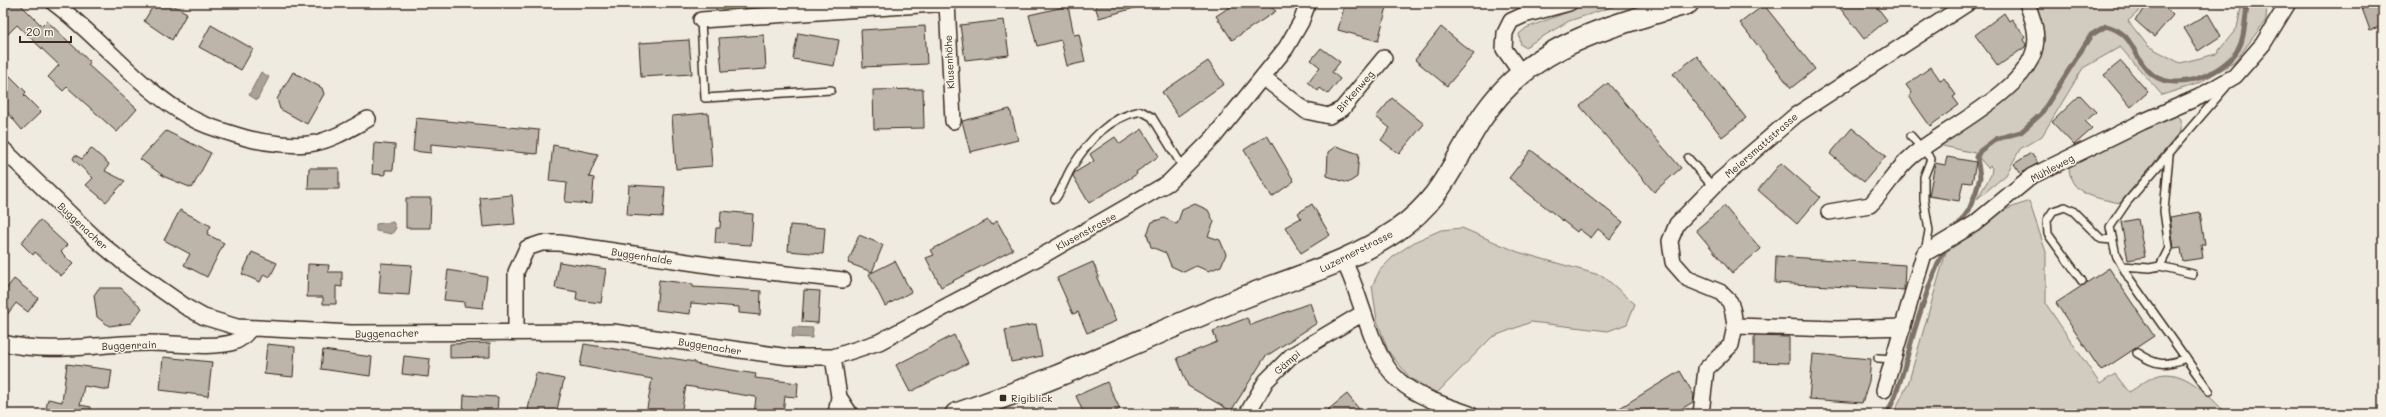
<svg xmlns="http://www.w3.org/2000/svg" width="2386" height="417" font-family="Mali,sans-serif">
<style>
.green{fill:#d1cbc0;stroke:#867a6f}
.water{fill:#aaa296;stroke:#7e7266}
.lines{fill:none;stroke-linecap:round;stroke-linejoin:round}
.stream{stroke:#7e7266;stroke-width:5}
.building{fill:#bdb5aa;stroke:#3b2a1e}
.lane-casing{stroke:#3b2a1e;stroke-width:10}
.street-casing{stroke:#3b2a1e;stroke-width:18}
.secondary-casing{stroke:#3b2a1e;stroke-width:24}
.lane{stroke:#f7f3e8;stroke-width:7}
.street{stroke:#f7f3e8;stroke-width:15}
.secondary{stroke:#f7f3e8;stroke-width:21}
.poi-dot{fill:#3b2a1e;stroke:#f7f3e8;stroke-width:1.5}
.labels{text-anchor:middle;stroke-width:3;stroke-linejoin:round;paint-order:stroke}
.street-label{font-size:10px;fill:#3b2a1e;stroke:#f7f3e8}
.poi-label{font-size:10px;fill:#3b2a1e;stroke:#f7f3e8;text-anchor:start}
</style>
<rect width="100%" height="100%" fill="#efebe0"/>
<filter id="ink" filterUnits="userSpaceOnUse"><feTurbulence type="fractalNoise" baseFrequency=".025" numOctaves="2"/><feDisplacementMap in="SourceGraphic" scale="8" xChannelSelector="R" yChannelSelector="G"/><feConvolveMatrix kernelMatrix="1 2 1 2 8 2 1 2 1" color-interpolation-filters="sRGB"/></filter>
<g filter="url(#ink)">
<path class="green" d="M1591,3h33l-55,18 -44,26 -4,-2 -2,-11 7,-6z
M2043,3h105l-20,18 20,25 32,17 36,-9 21,-26 5,-25h25l-1,17 -31,42 -38,22 -35,11 -42,-48 -37,21 -41,68 -22,13 -14,26 -29,24 14,-24 1,-7 -2,-2 -2,2 -13,-15 -37,-8c26,-18 91,-55 99,-85 4,-13 -1,-39 -1,-53z
M2171,114l6,1 4,4v12l-61,72c-23,-5 -53,-8 -51,-39z
M2029,201l17,51v52l54,80 15,-10 14,18c9,-5 18,-13 27,-16 27,-10 54,21 71,38h-334l15,-30 38,-132 27,-18 21,-20z
M1462,228l56,24 85,24 32,28 -8,20 -19,7 -77,-9 -39,15 -55,56 -27,-15 -22,-27 -11,-31 -5,-34 8,-16 15,-15 21,-14 25,-11z"/>
<path class="water" d="M261,72l8,5 -12,23 -8,-5z
M393,222l3,6 -4,6 -16,-3v-7z
M793,327l20,1 -1,10 -20,-1z"/>
<g class="lines">
<path class="stream" d="M1956,228l13,-18 7,-18 4,-15 -3,-20 3,-6 16,-12 25,-7 20,-18 50,-79 15,-9c31,8 25,32 47,49 25,19 78,-4 88,-32 4,-12 5,-28 6,-40
M1887,414c13,-26 19,-54 27,-82 9,-29 19,-59 32,-86"/>
</g>
<path class="building" d="M3,3h16l23,23 5,-5 43,41 -2,3 49,44 -20,23 -50,-45 -4,4 -15,-14 11,-12 -42,-40 -14,14z
M155,3h14l18,10 -15,27 -28,-19z
M1094,3h43l1,4 -39,11z
M1236,3h29l11,8 -44,29 -16,-24z
M1345,3h43l-10,38 -40,-11z
M1836,3h38l13,17 -23,19z
M2150,3h10l13,12 -19,22 -19,-17z
M2360,3h23v23l-13,4z
M1764,5l51,64 -24,19 -51,-65z
M1068,6l6,29 5,-1 6,28 -18,4 -6,-26 -24,6 -8,-31z
M2004,13l5,8 3,-2 13,18 -2,3 3,4 -1,3 -27,19 -23,-31z
M2208,14l13,22 -23,15 -14,-23z
M1004,20l5,35 -44,5 -5,-35z
M211,25l42,24 -12,21 -42,-23z
M925,26l2,38 -64,3 -2,-37z
M1441,27l33,27 -27,32 -32,-26z
M798,33l41,7 -5,26 -41,-7z
M764,35l2,34 -44,3 -3,-34z
M689,40l3,34 -51,3 -2,-34z
M1321,48l19,14 -8,10 8,7 -12,15 -8,-6 -2,3 -10,-9 12,-15 -9,-7z
M1697,56l49,62 -24,19 -49,-63z
M1208,61l16,23 -46,32 -16,-24z
M2121,61l27,31 -17,15 -27,-32z
M1931,67l9,13 4,-2 12,17 -3,2 6,8 -29,21 -21,-30 3,-3 -6,-8z
M3,69l23,23 -2,3 17,17 -19,18 -19,-23z
M293,72l29,16 2,6 -17,30 -27,-15 -3,-10z
M1608,83l73,85 -27,24 -74,-86z
M923,89l1,39 -50,1 -1,-39z
M2080,95l16,17 -11,10 7,7 -18,16 -22,-23z
M1392,98l32,26 -25,30 -18,-14 9,-12 -14,-11z
M1010,109l8,31 -48,12 -8,-31z
M708,113l4,53 -36,3 -4,-53z
M416,118l123,12 -2,24 -106,-10v9l-18,-2z
M1852,128l34,28 -22,26 -34,-28z
M1142,129l17,27 -23,16 1,2 -48,29 -16,-27 1,-3 20,-12 -4,-7 25,-17 5,7z
M166,131l45,22 -19,35 -27,-11 -25,-18z
M1267,135l27,46 -22,16 -28,-47z
M374,143l21,2 -2,25h-8v5l-13,-1z
M553,145l45,9 -9,23 5,1 -2,26 -27,-2 2,-19 -18,-2z
M1336,146l23,8 -2,23 -9,6 -21,-7 1,-24z
M91,148l18,16 -4,7 20,10 -19,21 -20,-17 7,-7 -20,-19 2,-4 7,4z
M1531,150l92,72 -13,17 -12,-10 -7,9 -12,-9 -2,3 -68,-54z
M2031,153l7,10 -17,11 -7,-10z
M1947,157l29,5 -4,21 -9,-1 -4,19 -30,-5 6,-33 10,2z
M1781,163l39,34 -23,27 -39,-34z
M309,168h30v21h-31z
M629,185l36,2 -2,30 -36,-2z
M512,195l3,29 -32,3 -3,-29z
M406,198h25l-1,30h-24z
M1195,204l13,6 6,12 -6,14 12,4 6,14 -5,12 -12,5 -13,-5 -12,6 -13,-6 -5,-13 -15,-6 -4,-13 5,-12 12,-4 13,6 5,-14z
M1312,204l18,31 -29,18 -16,-26 16,-9 -3,-5z
M1724,206l37,43 -29,24 -36,-43z
M180,210l31,16 -4,8 17,9 -17,34 -23,-12 6,-11 -26,-14z
M721,211l32,3 -2,31 -36,-2 1,-15h4z
M2200,212l5,32 -4,1 2,13 -20,3 -2,-13 -7,1 -4,-32z
M2138,219l7,38 -17,3 -7,-38z
M40,220l27,25 -6,7 12,12 -12,12 -26,-24 -2,3 -12,-12z
M988,220l3,5 6,-4 16,29 -72,37 -15,-29 8,-3 -3,-5z
M790,225l35,3 -2,26 -35,-3z
M859,235l24,10 -11,27 -24,-9z
M252,252l25,11 -7,14 -6,-3 -4,8 -18,-8z
M1776,256l129,9 -1,25 -129,-7z
M895,261l16,31 -26,14 -16,-32z
M559,262l47,7 -5,34 -25,-3 1,-8 -22,-4z
M1093,262l6,15 -2,1 19,43 -29,12 -9,-21 -5,2 -16,-36z
M381,263l31,2 -3,30 -30,-2z
M308,264l21,1 -1,7h14v15l-6,-1v18h-13v-7h-16z
M2109,268l45,68 -53,35 -45,-68z
M448,270l39,7 -4,31 -19,-2v-4l-20,-2z
M14,279l24,19 -10,14 -12,-9 -13,17v-27z
M659,280l34,4v3l68,4 -1,24 -21,-2v-6l-48,-4 -1,11 -34,-4z
M99,288h22l21,20 -11,15 -22,3 -12,-9 -3,-22z
M804,290l16,1 -2,32 -16,-1z
M1310,303l7,20 -52,34 -34,54 -43,-25 -11,-28 40,-16 -4,-11 34,-13 4,7z
M1036,324l6,32 -31,6 -6,-32z
M954,335l14,28 -58,29 -14,-27z
M1754,336l35,1v26l-35,-1z
M490,343v14l-40,1v-14z
M267,344l28,3 -2,30 -29,-3z
M584,344l111,18v2l61,10 -1,4 43,5 -1,14 -12,-1 -2,18h-29l2,-17 -70,-11 -5,28h-35l6,-35 -72,-13z
M323,350l49,7 -2,19 -49,-7z
M1813,354l58,5 -2,22 -7,22 -53,-4z
M404,356l26,3 -2,18 -26,-3z
M163,357l49,5 -4,34 -48,-6z
M67,364l45,6 -3,20 -25,-4 -4,19 11,2v7h-46l3,-15 14,3z
M1680,371l14,24 -1,7 -20,12h-63z
M536,373l28,6 -8,35h-29z
M1107,382l13,27 -11,5h-25l-8,-18z
M1347,394l16,20h-40z
M464,395l34,2 -1,17h-34z"/>
<g class="lines">
<g class="lane-casing">
<path id="lane" d="M701,20l4,78 126,-8
M1911,136l20,23 -7,18v23l5,31 -4,21
M1688,158l25,29
M1055,199c8,-10 10,-21 17,-32 17,-27 37,-50 69,-56l11,6 32,52
M2122,266l28,2 10,-2 9,-18 -5,-37 5,-56
M2160,266l33,8
M2082,281l-34,-47 -1,-14 6,-9 12,-4 8,4 28,28 11,1
M2137,353c20,13 28,13 49,5
M1878,358l15,1
M2209,391l-80,-113 -13,-23 -6,-28 17,-25 99,-115"/>
</g>
<g class="street-casing">
<path id="street" d="M54,3c48,36 85,86 137,115 17,10 37,14 55,20 19,5 50,9 69,5 19,-4 36,-15 53,-24
M947,3l6,118
M701,20l248,-17
M1521,73l-17,-24 1,-16 6,-12 13,-6 45,-12
M1263,77l43,34 23,5 13,-7 42,-51
M3,149l96,93 31,26 56,39 18,10 33,10 114,6 262,-1 176,25h44
M1829,212l41,-7c15,-15 26,-36 42,-49 32,-27 115,-65 123,-109 3,-16 -3,-29 -8,-44
M1343,260c9,16 14,34 20,51 23,72 38,80 107,103
M1735,326l102,3 66,-2
M516,331v-59l11,-24 15,-5h17l163,24 121,13
M3,343c48,12 97,0 146,0 22,0 65,6 85,-1 7,-2 12,-8 16,-13
M1884,390l40,-136 50,-30 58,-48 110,-54 57,-25 36,-21 28,-32 25,-41
M836,414l3,-17
M850,414l-11,-17 -6,-40 46,-15 168,-89 121,-70 45,-45 73,-90 15,-26 7,-19
M1247,414l19,-33 25,-25 72,-43
M1701,414l5,-45 25,-24 4,-19 -2,-14 -3,-10 -10,-10 -32,-13 -15,-17 -3,-21 7,-17 41,-42 78,-67 172,-112"/>
</g>
<g class="secondary-casing">
<path id="secondary" d="M956,414c98,-33 190,-77 286,-116 52,-21 107,-35 154,-67 46,-32 55,-65 83,-109 49,-78 128,-94 209,-119"/>
</g>
<use href="#lane" class="lane"/>
<use href="#street" class="street"/>
<use href="#secondary" class="secondary"/>
</g>
</g>
<rect class="poi-dot" x="999" y="394" width="8" height="8" rx="2"/>
<g class="labels">
<g class="street-label">
<text transform="translate(949 62) rotate(-93)" y="4">Klusenhöhe</text>
<text transform="translate(1355 91) rotate(-49)" y="4">Birkenweg</text>
<text transform="translate(1761 145) rotate(-41)" y="4">Meiersmattstrasse</text>
<text transform="translate(2052 168) rotate(-28)" y="4">Mühleweg</text>
<text transform="translate(83 226) rotate(43)" y="4">Buggenacher</text>
<text transform="translate(1086 231) rotate(-29)" y="4">Klusenstrasse</text>
<text transform="translate(1356 251) rotate(-27)" y="4">Luzernerstrasse</text>
<text transform="translate(642 256) rotate(9)" y="4">Buggenhalde</text>
<text transform="translate(387 333) rotate(-1)" y="4">Buggenacher</text>
<text transform="translate(129 345) rotate(-2)" y="4">Buggenrain</text>
<text transform="translate(710 346) rotate(9)" y="4">Buggenacher</text>
<text transform="translate(1287 362) rotate(-41)" y="4">Gämpi</text>
</g>
<g class="poi-label">
<text x="1011" y="402">Rigiblick</text>
</g>
</g>
<rect width="2386" height="417" fill="none" stroke="#f7f3e8" stroke-width="16"/>
<rect x="8" y="8" width="2370" height="401" fill="none" stroke="#3b2a1e" stroke-width="1.5" filter="url(#ink)"/>
<path d="M20 36v6h51v-6" fill="none" stroke="#3b2a1e" stroke-width="2"/>
<text x="26" y="36" font-size="12" fill="#3b2a1e" stroke="#f7f3e8" stroke-width="3" paint-order="stroke">20 m</text>
</svg>
